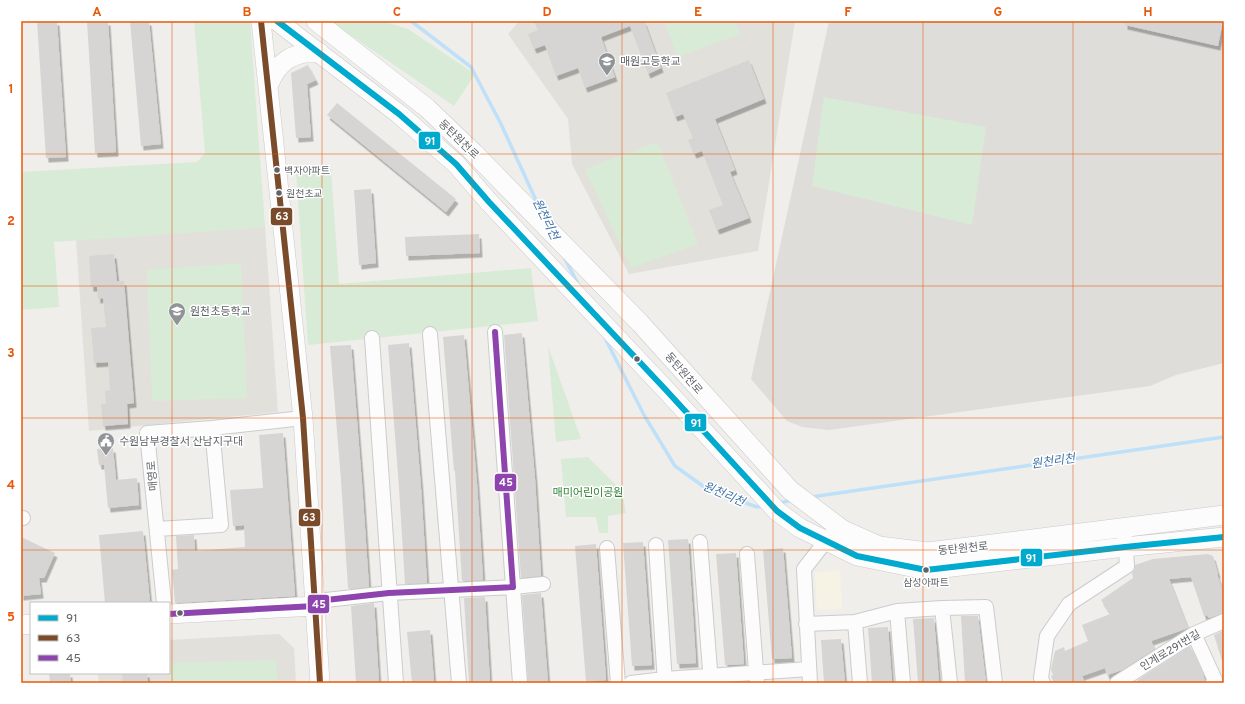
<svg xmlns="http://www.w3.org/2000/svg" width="1245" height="704" font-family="Overpass,'Noto Sans KR',sans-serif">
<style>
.commercial{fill:#f7f3e4}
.industrial{fill:#dfddda}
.education{fill:#e2e0da}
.green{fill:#d8ebd6}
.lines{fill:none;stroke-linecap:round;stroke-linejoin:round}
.stream{stroke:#bfe0f9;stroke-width:3.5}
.building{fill:#d6d5d3;filter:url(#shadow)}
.street-casing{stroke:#cbcccc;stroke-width:16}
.secondary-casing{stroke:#cacacb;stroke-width:20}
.street{stroke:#fdfcfc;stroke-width:14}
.secondary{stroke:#fdfcfc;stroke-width:19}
.bus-1-casing{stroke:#fff;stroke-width:9}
.bus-2-casing{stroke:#fff;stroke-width:9}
.bus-3-casing{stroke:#fff;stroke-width:9}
.bus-1{stroke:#00a9ce;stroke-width:6}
.bus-2{stroke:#7a4b2a;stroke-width:6}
.bus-3{stroke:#8e44ad;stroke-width:6}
.grid{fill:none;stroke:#e8590c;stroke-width:1;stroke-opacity:0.55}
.bus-dot{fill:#5f6368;stroke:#fff;stroke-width:1.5}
.labels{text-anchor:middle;stroke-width:3;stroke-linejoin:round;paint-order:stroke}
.bus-label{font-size:10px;fill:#5f6368;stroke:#fff;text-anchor:start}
.poi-label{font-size:11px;fill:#5f6368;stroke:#fff;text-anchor:start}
.street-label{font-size:11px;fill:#5f6368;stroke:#fff}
.park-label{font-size:11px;fill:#348238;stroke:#fff}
.water-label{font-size:12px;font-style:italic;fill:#4174aa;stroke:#fff}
.line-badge{stroke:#fff;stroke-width:1.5}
.badge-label{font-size:11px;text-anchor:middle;font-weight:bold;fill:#fff}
.neatline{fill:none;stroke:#e8590c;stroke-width:1.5}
.grid-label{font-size:13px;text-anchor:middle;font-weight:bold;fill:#e8590c}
</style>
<defs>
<filter id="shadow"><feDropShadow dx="2.5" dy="4.5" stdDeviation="0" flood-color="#0004"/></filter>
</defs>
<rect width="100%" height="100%" fill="#efeeea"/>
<path class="commercial" d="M840,570l2,39 -25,1 -2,-37z"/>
<path class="industrial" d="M829,21h395v342l-48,12 -26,11 -321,44 -27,-3 -15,-6 -36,-42z"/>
<path class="education" d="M519,21h276l-37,230 -129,23 -57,-110 -4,-45 -60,-85z
M265,227l13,185 -189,19 -13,-191z
M279,634l15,14 2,35h-197l-1,-10h71v-33z"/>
<path class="green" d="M194,21h56l15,206 -211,15 5,65 -38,3v-138l176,-10 8,-9z
M330,21h53l25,8 67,45 -21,32z
M664,21h71l5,13 -62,23z
M824,97l162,30 -14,98 -160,-39z
M657,142l41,102 -67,24 -46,-99z
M331,169l8,115 192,-16 7,53 -230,24 -12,-174z
M241,263l6,135 -95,3 -5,-131z
M548,346l33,93 -25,3z
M588,457l34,34 4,22 -18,3v17h-9l-3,-16h-30l-5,-58z
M276,660l1,23h-107l-1,-20z"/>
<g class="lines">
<path class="stream" d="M411,21l60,46 30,57 39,85
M564,257l14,27
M604,336l40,79 31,51 32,23 50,18 6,-1
M811,497l413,-60
M779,503l14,-3"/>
</g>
<path class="building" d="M37,21h20l9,136 -20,1z
M87,21h21l8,131 -21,1z
M130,21h19l12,123 -20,2z
M534,21h110l17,47 -13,6 -18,-48 -29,11 14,40 -30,11 -7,-20 -22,8 -11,-31 -11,4 -6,-15 10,-4z
M1125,21h98l-5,25 -93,-21z
M749,60l15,39 -49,20 20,51 -5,2 19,46 -32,12 -8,-20 14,-5 -21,-54 -8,3 -6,-14 5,-2 -10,-24 -8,3 -9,-24z
M308,65l8,15 -9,4 4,53 -15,1 -5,-65z
M337,103l119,96 -10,13 -119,-97z
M371,189l5,74 -17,2 -5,-75z
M479,234l1,19 -74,3 -1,-19z
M114,254l3,27h7l10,122 -7,1 1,20 -25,2 -2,-22h5l-1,-13 5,-1 -2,-28 -14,1 -3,-35 15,-1 -3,-29 -5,1 -1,-12h-6l-2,-31z
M522,333l13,146 6,97 -20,2 -17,-243z
M464,335l13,149 6,96 -21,1 -7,-110h-1l-11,-134z
M409,343l12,145 6,95 -22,1 -6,-96 -11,-143z
M351,345l11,139 7,103 -19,2 -2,-1 -7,-108 -11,-134z
M283,433l12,163 -120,7 -3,-33 6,-1 -2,-33 18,-1 1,16 50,-4 -1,-22 -11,1 -3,-36 33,-2 -4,-53z
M113,448l3,32 21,-2 2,27 -31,3 -4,-43h-5l-2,-16z
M143,531l7,72h-45l-6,-68z
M21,537l34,16 -11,25h-5l2,16 -20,2z
M688,539l8,124 -19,1 -9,-124z
M643,542l9,123 -20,1 -9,-123z
M596,544l10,136 -20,2 -11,-136z
M783,548l9,110 -20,1 -9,-109z
M736,553l8,111 -19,1 -9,-111z
M1208,554l5,2 5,18h-1l7,21v18l-15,5 -2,-3 -3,1 -13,-39 -22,2 19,49 -37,13 4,8 -33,21 -15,5 -2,-7 -23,8 3,7h-31l-3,-7 2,-1 -2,-6 4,-18 9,-4 1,4 23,-10 -6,-16 28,-11 -9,-14 32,-22 -1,-5 3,-4v-4l18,-6z
M541,593l7,90h-20l-6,-88z
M485,597l5,86h-21l-5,-85z
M374,603l5,80h-23l-5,-77z
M961,616h17l8,67h-21z
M934,618l5,65h-21l-5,-64z
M888,627l4,56h-20l-4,-55z
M430,630l4,53h-22l-5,-51z
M1224,630v31h-2l-8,-26z
M841,639l4,44h-21l-3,-43z
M1190,646l13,27 2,10h-70l4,-4z
M49,673h21l1,10h-21z
M122,673h25l1,10h-25z"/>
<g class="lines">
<g class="street-casing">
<path id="street" d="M430,334l29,349
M372,338l24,345
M21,518h2
M157,529l64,-4 -9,-97
M700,542l11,141
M656,545l9,138
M607,548l11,135
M747,554l10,129
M164,603l-17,-170 65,-5 91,-10
M315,606l11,-6 63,-7 124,-6 -18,-255
M942,608l8,75
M897,611l6,72
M855,622l5,61
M806,624l49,-2 42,-11 45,-3 44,-1 9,76
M1194,634l21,46 -2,3
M520,683l-7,-96 30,-3
M631,683l34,-4 144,-10
M810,683l-6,-114 28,-36
M1043,683l-2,-5 6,-42 22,-32 58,-38 -2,-28
M1117,683l77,-49 30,-13"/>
</g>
<g class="secondary-casing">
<path id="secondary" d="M261,21l42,397 17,265
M277,21l122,93 57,50 33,38 176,187 112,122 23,17 57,28 69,14 199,-23 99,-10
M316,21l111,87 47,45 166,170 150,167 53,40 36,16 49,6 296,-37
M268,86c10,-25 24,-34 51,-34
M169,614l146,-8
M21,625l10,-1"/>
</g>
<use href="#street" class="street"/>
<use href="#secondary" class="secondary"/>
<g class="bus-1-casing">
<path id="bus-1" d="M277,21l122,93 57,50 33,38 176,187 112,122 23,17 57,28 69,14 199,-23 99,-10"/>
</g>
<g class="bus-2-casing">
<path id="bus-2" d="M261,21l42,397 17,265"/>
</g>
<g class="bus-3-casing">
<path id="bus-3" d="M169,614l146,-8 11,-6 63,-7 124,-6 -18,-255"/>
</g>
<use href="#bus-1" class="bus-1"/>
<use href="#bus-2" class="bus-2"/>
<use href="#bus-3" class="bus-3"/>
</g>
<path class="grid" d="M172,21v662M322,21v662M472,21v662M622,21v662M773,21v662M923,21v662M1073,21v662M21,154h1203M21,286h1203M21,418h1203M21,550h1203"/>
<defs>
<g id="school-pin" transform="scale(0.9)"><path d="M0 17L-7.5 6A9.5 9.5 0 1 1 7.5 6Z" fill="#919496" stroke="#fff"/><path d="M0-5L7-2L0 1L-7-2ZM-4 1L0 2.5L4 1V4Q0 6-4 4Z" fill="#fff"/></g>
<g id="civic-pin" transform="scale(0.9)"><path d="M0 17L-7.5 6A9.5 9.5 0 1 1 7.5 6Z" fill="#919496" stroke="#fff"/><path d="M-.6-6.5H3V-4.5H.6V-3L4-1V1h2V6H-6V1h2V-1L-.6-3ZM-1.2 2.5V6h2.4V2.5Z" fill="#fff"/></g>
</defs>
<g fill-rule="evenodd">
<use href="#school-pin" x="607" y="61"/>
<use href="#school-pin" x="177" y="311"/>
<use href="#civic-pin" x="106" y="441"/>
</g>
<g class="bus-dot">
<circle cx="277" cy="170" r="3.5"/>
<circle cx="279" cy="193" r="3.5"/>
<circle cx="637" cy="359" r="3.5"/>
<circle cx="926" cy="570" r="3.5"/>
<circle cx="180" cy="613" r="3.5"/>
</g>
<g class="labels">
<g class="bus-label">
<text x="284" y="174">백자아파트</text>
<text x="286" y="197">원천초교</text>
<text x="926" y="586" text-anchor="middle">삼성아파트</text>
</g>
<g class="poi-label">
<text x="620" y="65">매원고등학교</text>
<text x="190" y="315">원천초등학교</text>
<text x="119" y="445">수원남부경찰서 산남지구대</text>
</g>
<g class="street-label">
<text transform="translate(459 139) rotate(44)" y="4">동탄원천로</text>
<text transform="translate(684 373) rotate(49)" y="4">동탄원천로</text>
<text transform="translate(152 476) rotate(-95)" y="4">매영로</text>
<text transform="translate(963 548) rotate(-6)" y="4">동탄원천로</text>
<text transform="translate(1170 650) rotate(-31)" y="4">인계로291번길</text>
</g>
<g class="park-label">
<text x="588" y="496">매미어린이공원</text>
</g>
<g class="water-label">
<text transform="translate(546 219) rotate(64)" y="4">원천리천</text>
<text transform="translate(1053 461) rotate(-8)" y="4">원천리천</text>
<text transform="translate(724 494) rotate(23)" y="4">원천리천</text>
</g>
</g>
<g class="line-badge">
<rect x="418" y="131" width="23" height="19" rx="4" fill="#00a9ce"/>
<rect x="270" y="207" width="23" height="19" rx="4" fill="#7a4b2a"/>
<rect x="684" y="413" width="23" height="19" rx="4" fill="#00a9ce"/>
<rect x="494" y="473" width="23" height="19" rx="4" fill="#8e44ad"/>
<rect x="298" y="508" width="23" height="19" rx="4" fill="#7a4b2a"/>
<rect x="1020" y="548" width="23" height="19" rx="4" fill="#00a9ce"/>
<rect x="307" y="594" width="23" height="20" rx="4" fill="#8e44ad"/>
</g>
<g class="badge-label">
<text x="430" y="145">91</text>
<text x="282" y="220">63</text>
<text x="696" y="427">91</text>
<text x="506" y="486">45</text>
<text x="309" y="521">63</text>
<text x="1031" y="562">91</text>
<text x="319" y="608">45</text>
</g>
<rect width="1245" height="704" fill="none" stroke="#ffffff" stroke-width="44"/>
<rect x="30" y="602" width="140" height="72" fill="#ffffff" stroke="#bfc1c3"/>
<rect x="38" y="615" width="20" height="6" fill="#00a9ce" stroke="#bfc1c3"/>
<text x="66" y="622" font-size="12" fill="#5f6368">91</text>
<rect x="38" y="635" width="20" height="6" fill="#7a4b2a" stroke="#bfc1c3"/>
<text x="66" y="642" font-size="12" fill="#5f6368">63</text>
<rect x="38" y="655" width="20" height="6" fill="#8e44ad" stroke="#bfc1c3"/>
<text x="66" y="662" font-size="12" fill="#5f6368">45</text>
<rect x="22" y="22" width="1201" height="660" class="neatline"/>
<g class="grid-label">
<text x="97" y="16">A</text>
<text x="247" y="16">B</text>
<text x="397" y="16">C</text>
<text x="547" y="16">D</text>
<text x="698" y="16">E</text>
<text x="848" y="16">F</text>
<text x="998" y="16">G</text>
<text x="1148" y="16">H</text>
<text x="11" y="93">1</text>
<text x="11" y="225">2</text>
<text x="11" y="357">3</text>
<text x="11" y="489">4</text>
<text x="11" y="621">5</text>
</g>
</svg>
